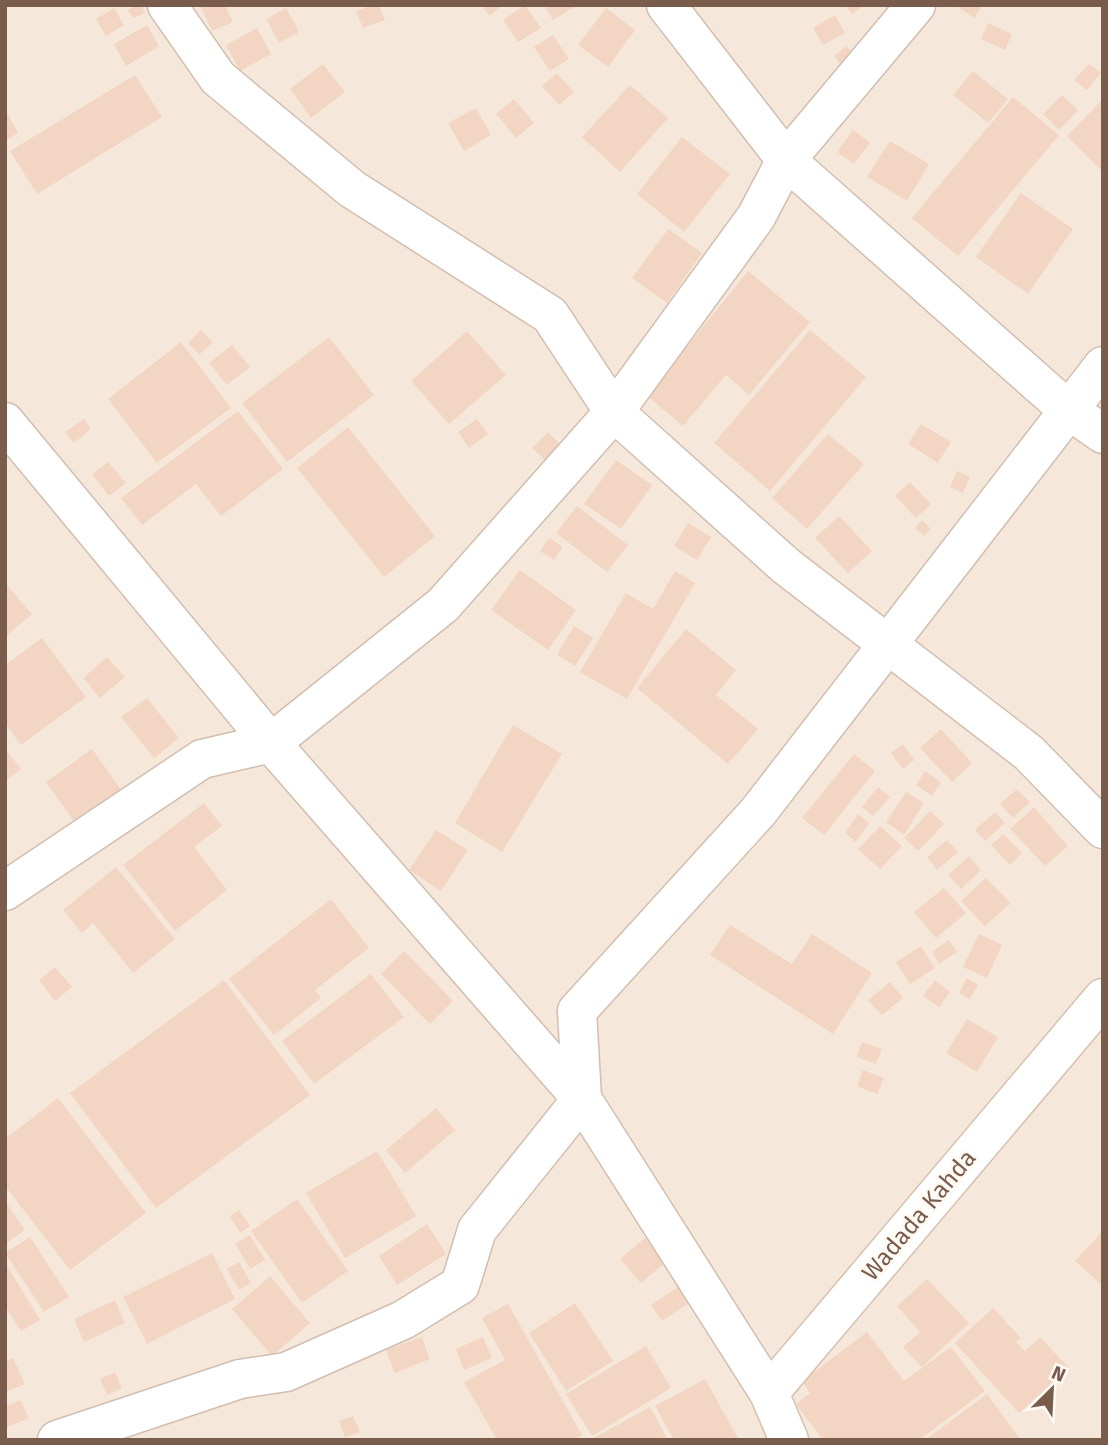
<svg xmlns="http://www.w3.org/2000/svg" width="1108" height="1445" font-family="'Fira Sans',sans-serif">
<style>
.residential{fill:#f5e8da}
.building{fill:#f3d5c3}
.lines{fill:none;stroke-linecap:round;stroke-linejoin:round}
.street-casing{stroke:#d1beb0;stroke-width:41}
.secondary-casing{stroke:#d6c0b0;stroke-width:41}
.street{stroke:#fff;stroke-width:38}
.secondary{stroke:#fff;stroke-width:38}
.labels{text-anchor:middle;stroke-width:6;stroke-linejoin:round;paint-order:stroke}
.street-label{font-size:24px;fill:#7a5c4d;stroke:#fffaf3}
</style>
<rect width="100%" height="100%" fill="#fdf6ec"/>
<path class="residential" d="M5,5h1098v1435h-1098z"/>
<path class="building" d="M136,5h5l4,8 -12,5 -5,-8z
M200,5h25l8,17 -21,9z
M373,5h6l6,15 -22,8 -7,-17z
M481,5h21l-12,11z
M525,5l16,23 -23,14 -15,-22z
M544,5h34l-25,15z
M845,5h20l-13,9z
M955,5h28l-9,13z
M114,8l10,17 -18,11 -10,-17z
M286,8l13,24 -20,11 -13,-24z
M606,8l29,22 -27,37 -30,-22z
M835,15l10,18 -22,12 -10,-17z
M988,23l24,11 -7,16 -24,-11z
M147,25l12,21 -33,20 -12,-22z
M257,28l14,26 -31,17 -14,-26z
M553,35l16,24 -19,12 -16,-24z
M846,46l9,10 -13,11 -8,-11z
M323,64l22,28 -34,26 -21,-29z
M1089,64l12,9 -14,17 -13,-10z
M973,71l35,28 -20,24 -35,-28z
M557,73l17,19 -15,13 -17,-19z
M135,75l27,42 -125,77 -27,-43z
M630,85l38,33 -48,54 -38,-35z
M1062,95l16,15 -19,20 -16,-16z
M1013,97l46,38 -101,121 -46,-38z
M514,99l20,24 -18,15 -20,-24z
M1103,99v73l-36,-36z
M476,108l15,27 -27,16 -16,-28z
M8,114l10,19 -13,8v-26z
M853,130l17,13 -16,21 -17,-12z
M682,137l48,37 -46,58 -47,-38z
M890,141l39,23 -22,37 -40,-24z
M1021,193l52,36 -45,65 -52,-37z
M668,229l34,24 -35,50 -35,-25z
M748,271l62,51 -61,73 -23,-20 -43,51 -36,-30z
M201,330l12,12 -14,13 -11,-12z
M810,330l56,47 -96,114 -56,-48z
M467,331l39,44 -57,49 -38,-43z
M329,337l45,58 -87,67 -45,-59z
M181,342l50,66 -74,55 -49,-64z
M232,345l18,22 -23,18 -18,-22z
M238,411l45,58 -62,47 -25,-32 -54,41 -21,-27z
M84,419l7,10 -17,14 -9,-11z
M477,419l11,15 -19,14 -11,-16z
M921,424l30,18 -13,21 -30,-19z
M348,427l87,109 -51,41 -87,-109z
M548,432l14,14 -15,16 -15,-14z
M828,434l36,30 -57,65 -35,-31z
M616,460l36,25 -31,44 -37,-25z
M108,462l18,21 -17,13 -17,-22z
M957,471l13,6 -7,16 -13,-6z
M910,482l21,22 -15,14 -21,-22z
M577,506l51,39 -21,27 -51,-39z
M839,516l33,35 -24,22 -33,-35z
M922,520l9,9 -7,7 -9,-8z
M688,523l23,14 -14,23 -23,-14z
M549,538l14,9 -9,13 -14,-9z
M520,570l56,40 -28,40 -57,-40z
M675,571l20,12 -68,116 -47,-27 46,-79 27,16z
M5,583l27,31 -27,23z
M574,626l19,12 -18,28 -18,-11z
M686,629l50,41 -20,25 42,34 -30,35 -91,-76z
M42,638l44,59 -65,48 -16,-22v-58z
M107,657l18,20 -25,21 -17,-20z
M147,698l32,40 -25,20 -33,-41z
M513,725l49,29 -60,98 -47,-29z
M941,729l31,34 -20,19 -32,-34z
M903,744l11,16 -11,9 -12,-16z
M5,749l16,20 -16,12z
M92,749l30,42 -46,33 -30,-42z
M854,754l21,17 -51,64 -22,-17z
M925,771l16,11 -9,14 -16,-11z
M878,787l12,10 -17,19 -11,-9z
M1017,789l13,13 -17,16 -13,-14z
M906,792l18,11 -20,32 -18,-13z
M204,803l18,23 -28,21 33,43 -52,41 -52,-66z
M1034,807l34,39 -23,20 -35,-37z
M930,811l14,13 -26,27 -14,-13z
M995,812l10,11 -20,18 -10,-11z
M858,814l11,9 -13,19 -11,-9z
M880,826l22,20 -22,23 -22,-20z
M436,830l32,20 -27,41 -32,-21z
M1003,834l19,19 -12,12 -19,-20z
M947,840l11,12 -21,18 -10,-13z
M969,856l12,14 -20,19 -13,-14z
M116,867l59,72 -42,34 -40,-50 -11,10 -19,-23z
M986,878l25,25 -26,23 -24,-25z
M944,888l22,25 -30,25 -22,-26z
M331,899l38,49 -54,42 6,8 -47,37 -45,-56z
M730,925l62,39 20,-30 60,39 -39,61 -123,-79z
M979,934l23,11 -15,33 -24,-11z
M949,940l8,12 -18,12 -7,-12z
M921,946l14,22 -25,16 -14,-22z
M404,951l49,50 -23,23 -49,-50z
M55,967l17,20 -17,14 -16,-21z
M371,974l33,43 -90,67 -32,-43z
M967,978l11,7 -8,14 -11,-6z
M224,980l86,115 -154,113 -86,-115z
M935,980l15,12 -11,15 -16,-11z
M890,982l13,16 -21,17 -14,-15z
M967,1019l31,18 -21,35 -31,-19z
M862,1042l20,7 -6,15 -19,-7z
M863,1070l21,8 -7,16 -20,-8z
M58,1098l88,115 -76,57 -65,-84v-47z
M436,1108l19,22 -50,43 -19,-23z
M377,1151l39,65 -71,42 -39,-65z
M297,1199l51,72 -46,32 -51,-72z
M5,1201l20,29 -20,14z
M239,1210l11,16 -10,7 -10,-17z
M427,1224l19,30 -49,31 -18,-29z
M1103,1231v55l-28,-25z
M250,1235l15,25 -15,9 -15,-26z
M30,1237l39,60 -25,15 -39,-59z
M645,1238l20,25 -24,20 -21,-24z
M212,1253l23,46 -88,45 -24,-47z
M5,1262l35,58 -19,11 -16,-25z
M239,1262l12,21 -12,7 -12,-21z
M270,1276l40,47 -38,33 -40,-47z
M927,1279l42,44 -47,44 -19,-20 17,-15 -23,-26z
M678,1287l11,16 -27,18 -11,-16z
M115,1300l10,23 -41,19 -10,-23z
M575,1303l38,58 -47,30 -37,-58z
M508,1304l74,131 -8,5h-77l-33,-58 41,-22 -23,-42z
M993,1308l28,30 -5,4 9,9 15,-14 29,31 -50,45 -64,-70z
M867,1332l37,49 47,-34 34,44 -66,49h-96l-27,-36 14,-11 -8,-12z
M422,1337l8,22 -35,14 -9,-23z
M483,1337l9,21 -28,12 -8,-21z
M646,1346l25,42 -79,48 -26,-42z
M13,1358l12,26 -20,8v-31z
M115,1372l7,16 -15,7 -7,-16z
M705,1379l34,61h-65l-19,-34z
M987,1394l34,46h-96z
M20,1400l9,18 -24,10v-21z
M650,1407l18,33h-78z
M353,1416l7,16 -15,5 -6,-16z"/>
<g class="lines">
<g class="street-casing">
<path id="street" d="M167,5l51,73 134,111 198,126 64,97 172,154 243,187 74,76
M666,5l120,155 281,249 36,25
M5,422l266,321 311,356 187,294
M5,891l197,-132 69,-16 172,-138 171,-193 142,-195 30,-57 130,-155
M57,1440l183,-61 46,-7 117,-52 57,-35 17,-55 105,-131 -5,-88 181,-199 345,-446"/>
</g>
<g class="secondary-casing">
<path id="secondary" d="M789,1440l-20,-47 334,-395"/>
</g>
<use href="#street" class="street"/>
<use href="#secondary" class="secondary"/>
</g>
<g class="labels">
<g class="street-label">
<text transform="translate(919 1215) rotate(-50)" y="8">Wadada Kahda</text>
</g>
</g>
<rect width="1108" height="1445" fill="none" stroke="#7a5c4d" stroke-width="14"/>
<g transform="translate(1052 1389) rotate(24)" stroke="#fffaf3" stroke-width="5" paint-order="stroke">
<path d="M0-5L12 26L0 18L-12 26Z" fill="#7a5c4d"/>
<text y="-10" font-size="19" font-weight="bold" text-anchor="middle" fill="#7a5c4d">N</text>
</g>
</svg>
